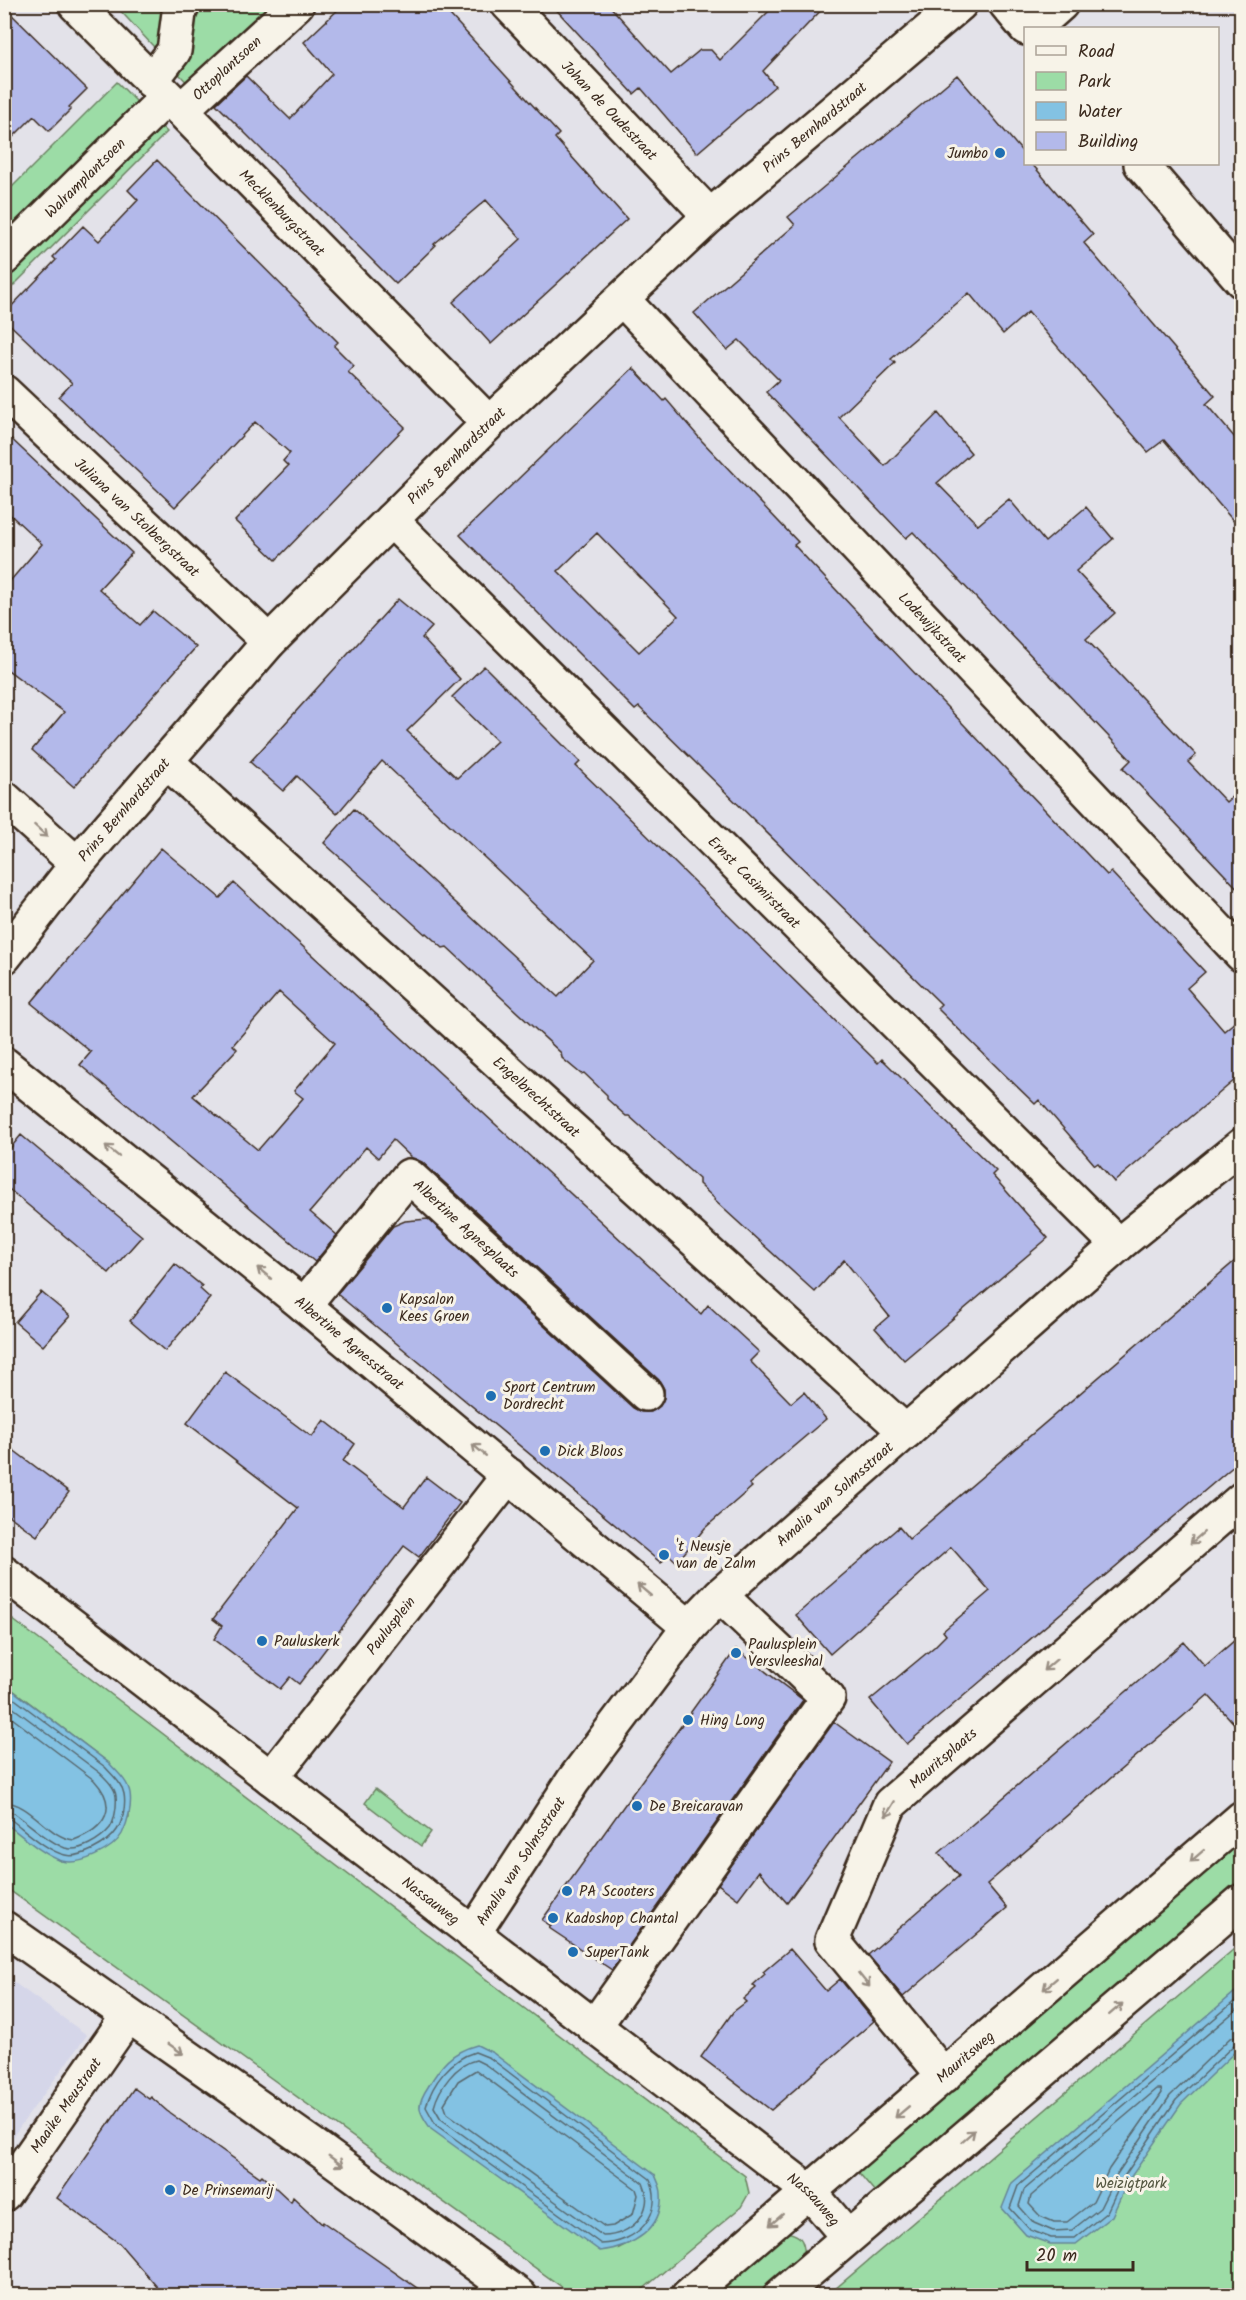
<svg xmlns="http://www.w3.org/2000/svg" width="1246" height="2300" font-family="Kalam,sans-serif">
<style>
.built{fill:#d5d6e9}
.green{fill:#9cdca6;stroke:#6c8362;stroke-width:1.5;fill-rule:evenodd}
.water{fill:#83c2e3;stroke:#668594;stroke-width:1.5}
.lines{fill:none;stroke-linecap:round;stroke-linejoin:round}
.shore{stroke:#58676d;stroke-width:1.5}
.building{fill:#b3b9ea;stroke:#3b2a1e;stroke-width:1.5;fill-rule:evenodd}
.minor-casing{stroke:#3b2a1e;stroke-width:38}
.minor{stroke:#f7f3e8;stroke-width:33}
.oneway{stroke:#998e83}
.poi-dot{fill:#1f6fb2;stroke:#f7f3e8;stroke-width:2}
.labels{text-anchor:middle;stroke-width:6;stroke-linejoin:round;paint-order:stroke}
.street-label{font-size:15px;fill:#3b2a1e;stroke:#f7f3e8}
.poi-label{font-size:15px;fill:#3b2a1e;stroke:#f7f3e8;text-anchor:start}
.park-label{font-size:15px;fill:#535640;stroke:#f7f3e8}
</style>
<rect width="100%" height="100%" fill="#e3e2e9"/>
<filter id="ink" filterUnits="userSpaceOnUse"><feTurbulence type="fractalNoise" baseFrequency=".0167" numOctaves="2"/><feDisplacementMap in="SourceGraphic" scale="12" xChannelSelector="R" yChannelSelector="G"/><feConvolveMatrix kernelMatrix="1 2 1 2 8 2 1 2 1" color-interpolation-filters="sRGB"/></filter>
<g filter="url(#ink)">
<path class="built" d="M5,1976l82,59 -82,112z"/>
<path class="green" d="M115,5h170l-92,84z
M117,82l50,50 -162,162v-100z
M4,1613l741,563 4,17 -8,14 -105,88h-63l-568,-408v-64l56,38 68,-44v-11l-20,-43 -104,-79zM655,2175c15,38 -2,57 -36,73z
M375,1789l56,43 -10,14 -56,-43z
M1241,1835v57l-360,307 -27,-32z
M1241,1943v352h-413z
M781,2231c20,3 23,7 24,27l-39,37 -60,1z"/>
<path class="water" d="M4,1684l105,79c8,9 19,18 21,30 2,13 -2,29 -8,41 -9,16 -42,32 -60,27 -18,-5 -42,-27 -57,-38z
M1241,1987v59l-60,58 -53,77 -16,35 -36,28h-26l-24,-9 -24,-27 10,-25z
M477,2045l16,8 162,122c2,5 6,12 6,18 3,37 -29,54 -61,58l-169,-122c-4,-6 -9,-12 -11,-20 -1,-8 4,-16 8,-22 13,-22 23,-35 49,-42z"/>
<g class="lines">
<path class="shore" d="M4,1691l101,76c7,8 17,16 19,27 2,11 -1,27 -7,36 -9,14 -37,29 -52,25 -18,-4 -40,-25 -55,-36l-6,-1
M4,1701l96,72c6,6 15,14 16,23 1,9 -1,24 -6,32 -9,11 -31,25 -45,20 -18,-7 -35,-24 -51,-35l-10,-2
M4,1712l90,68c25,27 12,48 -20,60 -27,-3 -42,-37 -70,-38
M1242,1995l-224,191 -8,22 20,22 21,8h24l32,-26 16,-34 53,-78 59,-56 7,-2
M1242,2005l-218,185 -5,16 15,17 19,8 19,-1 28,-22 17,-34 53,-78 60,-58 12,-4
M475,2052l15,6 160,121c15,36 -13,64 -49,65l-165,-119 -10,-18c6,-24 25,-48 49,-55z
M476,2060l10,5 157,118c13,28 -12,53 -40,53l-162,-117 -7,-12c5,-19 22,-43 42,-47z
M476,2070l160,119 2,6 -5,19 -20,12 -8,1 -158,-114 -3,-9 14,-23z
M1157,2089h4l1,4 -53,76 -16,33 -26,20h-13l-14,-6 -11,-12 2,-8z"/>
</g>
<path class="building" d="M344,4h96l119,130 -4,4 72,81 -136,125 -38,-42 68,-63 -35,-39 -52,44 2,1 -40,39 -180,-180 30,-28 44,43 42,-45 -28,-32z
M551,4h57l63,70 29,-24h11l9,10 56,-56h51l-64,67 12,15 -78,67 -56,-65 -7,6z
M4,7l83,82 -18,18 2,2 -22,22 -15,-15 -30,30z
M957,75l69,81v8h6l61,71 -9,8 131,153 -9,8 36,42v85l-78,-91 -16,12 -120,-140 -25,22 -34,-41 -78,66 4,4 -56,54 46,49 53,-53 33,40 -34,30 41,42 31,-26 36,43 41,-35 27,32 -37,32 39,42 -29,26 110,116 -8,7 38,40 16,-15v106l-119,-125 8,-8 -218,-228 -7,6 -140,-146 13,-12 -40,-40 -12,10 -33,-37 101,-88 -7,-8z
M157,160l181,182 -4,4 20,20 -6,6 57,55 -129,133 -41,-39 53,-55 -5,-5 7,-8 -35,-31 -80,85 -116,-110 13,-14 -68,-64v-5l52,-54 -3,-3 30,-31 16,15 39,-41 -10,-10z
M633,368l31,33 2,-2 36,42 96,101 -4,3 92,98 221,232 4,-3 94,100 -18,16 37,43 18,-15v58l-128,108 -16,-19 -3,2 -56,-65 -4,4 -31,-30 -67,-66 4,-4 -302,-297 -4,3 -175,-175zM597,533l81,83 -39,36 -81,-81z
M4,432l128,121 -33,36 41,36 13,-14 43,36 -122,140 -42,-37 32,-38 -60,-45v-79l38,-44 -38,-35z
M398,599l34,28 -10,11 38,41 -53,52 50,47 40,-37 -45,-44 32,-31 96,96 -4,4 29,28 273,269 4,-4 114,112 -4,4 56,63 -144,122 -29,-32 14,-12 -45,-56 -29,32 -101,-92 1,-1 -16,-15v-5l-70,-63h-3l-19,-17v-4l-23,-22 -3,1 -19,-16 -1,-5 -114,-106 -4,1 -17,-15 -1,1 -101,-91 30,-34 204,188 35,-37 -211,-199 -45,53 -40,-38 -14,15 -33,-29z
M161,848l59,50 14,-15 467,431 7,-9 51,47 -9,9 41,42 13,-11 22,27 -77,65 3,3 -47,41 -28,34 -9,-8 -7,9 -324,-269 56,-68 12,-5 23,-2 205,189 8,4h10l9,-6 4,-8v-9l-5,-9 -237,-218 -10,-4 -19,-18 -15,18 -12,-11 -56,65 27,23 -22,27 -235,-197 11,-13 -60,-49zM279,992l56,51 -41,48 9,7 -45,52 -65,-54 44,-47 -4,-4z
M21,1135l121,101 -33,37 -105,-88v-29z
M1242,1255v204l-335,285 -37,-44 64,-53 12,-12 -3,-4 47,-40 -39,-44 -121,107 -34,-39 103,-88 10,12z
M175,1264l27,22 -2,3 10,9 -45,53 -35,-30z
M41,1292l29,24 -27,30 -28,-24z
M225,1372l87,65 12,-17 31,24 -12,17 61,46 22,-30 34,26 -41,54 -15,-11 -105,138 -9,-7 -10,12 -66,-50 8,-13 -9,-7 85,-111 -111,-85z
M4,1443l65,49 -32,44 -33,-24z
M1242,1634v98l-34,-37 -221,189 20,24 -104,89 -35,-42 91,-79 -20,-23 245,-211 21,24z
M736,1649l67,51 -191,270 -63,-42 2,-2 -9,-6z
M834,1722l55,40 -102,141 -28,-32 -21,28 -20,-15z
M790,1949l36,42 14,-12 34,42 -103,89 -70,-53 32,-45 13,-10 -3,-3 13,-11 -3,-3 12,-11 -2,-2z
M134,2088l15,11 2,-2 16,14 93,66 2,-2 29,27 2,-5 29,27 1,-2 104,73h-263l-45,-52 -62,-45z"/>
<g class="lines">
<g class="minor-casing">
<g id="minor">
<path id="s1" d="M75,4l106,106 308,313"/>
<path id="s2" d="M508,4l202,212"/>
<path d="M1006,4l20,24"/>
<path d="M1034,28l27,-24"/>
<path d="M151,81l23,-30 5,-38 4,-9"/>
<path id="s3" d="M181,110l116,-106"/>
<path d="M1141,164l101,117"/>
<path id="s4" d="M4,258l163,-161"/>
<path id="s5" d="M622,299l620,656"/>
<path id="s6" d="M4,392l265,250"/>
<path id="s7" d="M391,520l727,725"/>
<path id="s8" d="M166,761l740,671"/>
<path d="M4,798l73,66"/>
<path id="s9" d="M4,957l73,-93 192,-222 122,-122 98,-97 221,-207 250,-212"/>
<path id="s10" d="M4,1064l300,241 385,322"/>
<path id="s11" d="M304,1305l105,-129 237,218"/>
<path id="s12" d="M4,1573l805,618 39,46"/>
<path id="s13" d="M271,1778l238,-303"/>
<path d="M4,1928l316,222 200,146"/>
<path id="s14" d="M473,1934l100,-153 116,-154 31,-32 398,-350 124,-100"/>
<path d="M594,2027l234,-329 -108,-103"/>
<path id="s15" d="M944,2076l-112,-136 58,-136 352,-305"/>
<path id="s16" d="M4,2194l124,-178"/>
<path id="s17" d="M688,2296l554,-478"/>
<path d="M780,2296l462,-395"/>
</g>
</g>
<use href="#minor" class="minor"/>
</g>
<defs><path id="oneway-shaft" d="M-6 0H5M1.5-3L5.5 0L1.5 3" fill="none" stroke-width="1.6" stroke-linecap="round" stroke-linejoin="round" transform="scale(1.5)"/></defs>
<g class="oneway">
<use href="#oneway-shaft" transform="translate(41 831) rotate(42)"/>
<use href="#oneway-shaft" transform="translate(112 1151) rotate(-141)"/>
<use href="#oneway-shaft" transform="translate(264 1273) rotate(-141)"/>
<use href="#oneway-shaft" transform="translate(479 1450) rotate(-140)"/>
<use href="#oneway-shaft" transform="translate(1197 1538) rotate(139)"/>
<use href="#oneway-shaft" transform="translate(644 1590) rotate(-140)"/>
<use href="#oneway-shaft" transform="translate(1050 1665) rotate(139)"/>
<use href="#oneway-shaft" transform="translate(890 1809) rotate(121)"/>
<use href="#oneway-shaft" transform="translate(1197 1856) rotate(139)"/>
<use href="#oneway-shaft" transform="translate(864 1980) rotate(51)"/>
<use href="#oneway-shaft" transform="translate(1050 1984) rotate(139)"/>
<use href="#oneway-shaft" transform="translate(1116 2009) rotate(-41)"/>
<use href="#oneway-shaft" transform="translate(176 2049) rotate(35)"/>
<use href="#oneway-shaft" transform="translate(902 2112) rotate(140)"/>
<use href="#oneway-shaft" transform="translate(968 2136) rotate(-41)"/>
<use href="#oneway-shaft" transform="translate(336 2161) rotate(36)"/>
<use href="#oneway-shaft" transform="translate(776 2220) rotate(139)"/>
</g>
</g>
<g class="poi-dot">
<circle cx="1000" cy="153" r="6"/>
<circle cx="387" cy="1308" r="6"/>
<circle cx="491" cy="1396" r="6"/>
<circle cx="545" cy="1451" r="6"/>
<circle cx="664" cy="1555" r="6"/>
<circle cx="262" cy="1641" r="6"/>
<circle cx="736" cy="1653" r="6"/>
<circle cx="688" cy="1720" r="6"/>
<circle cx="637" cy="1806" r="6"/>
<circle cx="567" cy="1891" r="6"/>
<circle cx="553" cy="1918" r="6"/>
<circle cx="573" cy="1952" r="6"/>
<circle cx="170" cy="2190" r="6"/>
</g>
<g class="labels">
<g class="street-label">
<text dy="5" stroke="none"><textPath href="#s3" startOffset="62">Ottoplantsoen</textPath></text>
<text dy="5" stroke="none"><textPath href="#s2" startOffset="147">Johan de Oudestraat</textPath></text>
<text dy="5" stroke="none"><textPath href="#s9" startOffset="1162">Prins Bernhardstraat</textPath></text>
<text dy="5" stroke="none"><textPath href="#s4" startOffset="114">Walramplantsoen</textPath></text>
<text dy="5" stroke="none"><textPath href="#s1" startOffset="294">Mecklenburgstraat</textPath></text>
<text dy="5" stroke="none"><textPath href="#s9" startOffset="676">Prins Bernhardstraat</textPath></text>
<text dy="5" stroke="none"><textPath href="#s6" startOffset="183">Juliana van Stolbergstraat</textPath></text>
<text dy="5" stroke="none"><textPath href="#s5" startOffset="452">Lodewijkstraat</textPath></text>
<text dy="5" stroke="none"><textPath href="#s9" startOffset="190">Prins Bernhardstraat</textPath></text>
<text dy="5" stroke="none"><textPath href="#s7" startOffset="513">Ernst Casimirstraat</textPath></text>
<text dy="5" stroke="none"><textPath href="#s8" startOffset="500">Engelbrechtstraat</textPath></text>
<text dy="5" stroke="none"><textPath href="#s11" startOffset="244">Albertine Agnesplaats</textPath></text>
<text dy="5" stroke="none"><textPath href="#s10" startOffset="444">Albertine Agnesstraat</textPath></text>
<text dy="5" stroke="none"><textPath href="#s14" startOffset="573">Amalia van Solmsstraat</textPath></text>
<text dy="5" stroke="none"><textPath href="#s13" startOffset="194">Paulusplein</textPath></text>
<text dy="5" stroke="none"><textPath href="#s15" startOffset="394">Mauritsplaats</textPath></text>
<text dy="5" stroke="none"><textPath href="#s14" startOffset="87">Amalia van Solmsstraat</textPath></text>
<text dy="5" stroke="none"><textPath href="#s12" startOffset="538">Nassauweg</textPath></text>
<text dy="5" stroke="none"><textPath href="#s17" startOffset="366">Mauritsweg</textPath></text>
<text dy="5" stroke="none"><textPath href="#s16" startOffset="108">Maaike Meustraat</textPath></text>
<text dy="5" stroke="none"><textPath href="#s12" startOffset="1024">Nassauweg</textPath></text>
</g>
<g class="poi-label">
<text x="988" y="158" text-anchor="end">Jumbo</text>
<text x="399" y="1304">Kapsalon<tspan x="399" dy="17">Kees Groen</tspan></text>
<text x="503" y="1392">Sport Centrum<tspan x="503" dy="17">Dordrecht</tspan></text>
<text x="557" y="1456">Dick Bloos</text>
<text x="676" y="1551">'t Neusje<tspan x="676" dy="17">van de Zalm</tspan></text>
<text x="274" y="1646">Pauluskerk</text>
<text x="748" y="1649">Paulusplein<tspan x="748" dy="17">Versvleeshal</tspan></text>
<text x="700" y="1725">Hing Long</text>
<text x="649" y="1811">De Breicaravan</text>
<text x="579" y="1896">PA Scooters</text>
<text x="565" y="1923">Kadoshop Chantal</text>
<text x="585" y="1957">SuperTank</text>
<text x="182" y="2195">De Prinsemarij</text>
</g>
<g class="park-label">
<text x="1131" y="2188">Weizigtpark</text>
</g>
</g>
<rect width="1246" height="2300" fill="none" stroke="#f7f3e8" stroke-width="24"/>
<rect x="12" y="12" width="1222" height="2276" fill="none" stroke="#3b2a1e" stroke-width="2" filter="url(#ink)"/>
<rect x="1024" y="27" width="195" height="138" fill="#f7f3e8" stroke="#aca397" stroke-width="1.5"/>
<rect x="1036" y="46" width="30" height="9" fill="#f7f3e8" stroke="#aca397" stroke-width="1.5"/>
<text x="1078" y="57" font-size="18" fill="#3b2a1e">Road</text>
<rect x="1036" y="72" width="30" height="18" fill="#9cdca6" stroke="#aca397" stroke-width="1.5"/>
<text x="1078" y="87" font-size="18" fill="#3b2a1e">Park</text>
<rect x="1036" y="102" width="30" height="18" fill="#83c2e3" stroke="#aca397" stroke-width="1.5"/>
<text x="1078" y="117" font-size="18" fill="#3b2a1e">Water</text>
<rect x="1036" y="132" width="30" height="18" fill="#b3b9ea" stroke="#aca397" stroke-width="1.5"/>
<text x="1078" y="147" font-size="18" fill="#3b2a1e">Building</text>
<path d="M1027 2261v9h106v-9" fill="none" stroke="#3b2a1e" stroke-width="3"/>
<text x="1036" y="2261" font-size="18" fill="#3b2a1e" stroke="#f7f3e8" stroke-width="4.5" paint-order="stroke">20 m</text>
</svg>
